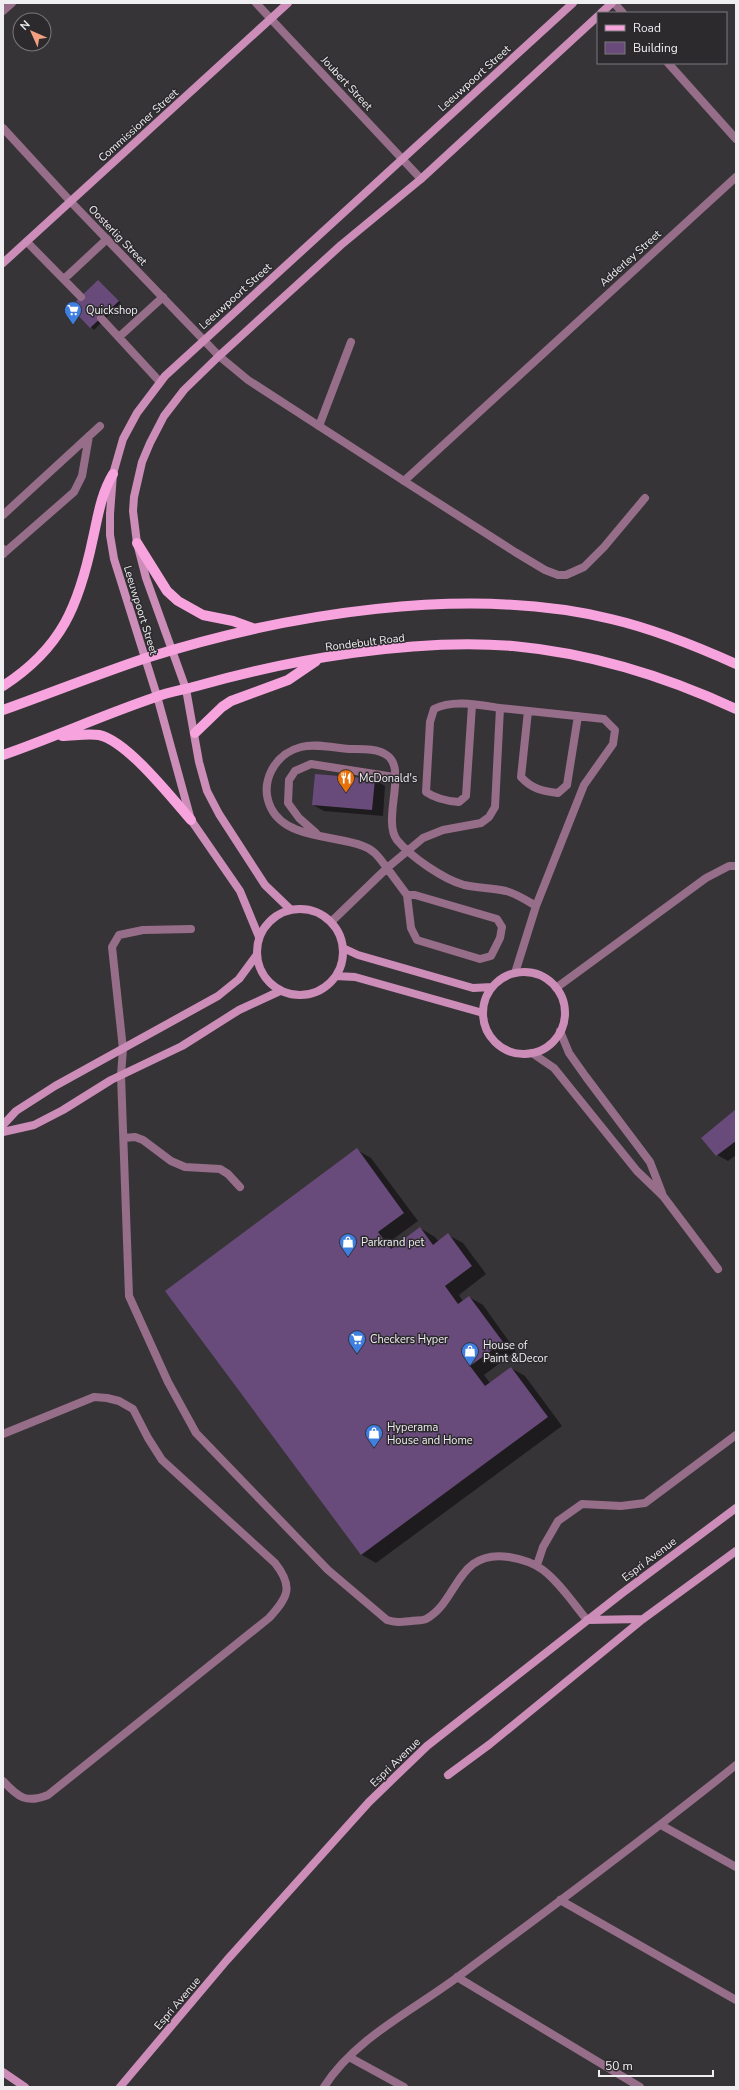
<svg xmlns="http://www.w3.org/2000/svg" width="739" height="2090" font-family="'Nunito Sans',sans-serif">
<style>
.shadow{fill:#0007}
.building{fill:#694b7b}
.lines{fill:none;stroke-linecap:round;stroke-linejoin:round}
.lane{stroke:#976e89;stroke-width:8}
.street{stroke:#976e89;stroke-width:8}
.secondary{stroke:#cd8db9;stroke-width:8}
.primary{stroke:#f7a4de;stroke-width:10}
.labels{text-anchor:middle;stroke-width:3;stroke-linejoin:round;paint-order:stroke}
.street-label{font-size:11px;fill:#efeef1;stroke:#2d2a2e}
.poi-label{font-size:11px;fill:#efeef1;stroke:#2d2a2e;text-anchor:start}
</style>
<rect width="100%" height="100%" fill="#373438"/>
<path class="shadow" d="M98,281l23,22 -27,27 -23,-23z
M375,780l10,6 -2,30 -59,-5 -11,-6z
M736,1111v44l-8,6 -11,-6z
M357,1150l14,8 47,63 -26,19 4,6 24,-18 15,9 4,5 9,-7 15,8 23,31 -27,21 4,6 6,-4 14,8 33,46 -32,24 6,8 21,-15 14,8 37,50 -186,137 -14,-8 -195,-264z"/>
<path class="building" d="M98,280l21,21 -29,27 -20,-21z
M315,774l60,5 -3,31 -60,-5z
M736,1109v32l-20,15 -15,-18z
M357,1148l47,65 -26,19 13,17 29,-22 13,18 15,-12 24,33 -27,20 13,18 11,-8 34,46 -33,24 15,20 26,-19 37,50 -187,138 -196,-264z"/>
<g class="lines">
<path class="lane" d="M27,242l54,55
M64,279l43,-40
M101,318l59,64
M119,337l44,-40
M319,426l32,-84
M404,481l111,71 30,18 13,5h8l18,-8 20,-20 41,-49
M3,515l97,-89
M3,554l71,-62 8,-16 7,-40
M472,705l-6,91 -7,6c-13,-1 -23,-3 -33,-10l4,-70 4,-13c19,-10 46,-4 66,-1l-5,99 -6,10 -8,6 -38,7 -20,8 -36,30c-7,-9 -12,-18 -24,-22 -28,-11 -77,-7 -92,-38 -12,-25 3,-54 30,-61 14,-4 34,1 48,2 12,0 29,-1 39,7 19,15 -6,64 9,84 14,17 46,39 67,45 14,3 29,3 42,6 11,3 20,9 30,15
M500,708l104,11 11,11 -2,14 -29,41 -48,121 -21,67
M528,711l-7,66c11,12 21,14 37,16l9,-8 11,-69
M316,833l-17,-15 -11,-15 1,-23 6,-9 16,-7 83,13
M331,922l56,-54 20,27 4,33 6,12 63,19 11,-3 9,-18 2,-11 -5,-8 -82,-24h-8
M191,929l-48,1 -24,5 -7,12 11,102 -2,26 8,221 39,86 28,51 132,137 59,50c9,3 15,2 24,1 4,-1 11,0 15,-2 33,-18 30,-70 83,-62 12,2 24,5 34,13 17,13 30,33 44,50
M556,988l150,-110 23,-12h7
M560,1031l9,22 17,24 64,85 12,31
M532,1053l22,15 83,103 26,25 55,73
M124,1138l11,-1 8,3 28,21 14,6 35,2 8,5 12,13
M537,1565l6,-18 15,-26 24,-17 39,2 24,-3 91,-68"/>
<path class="street" d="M256,3l165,176
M614,3l9,10
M3,11l9,-8
M668,63l68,76
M3,128l68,74 148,154 29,24 156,101 332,-304
M3,549v5
M3,1434l91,-37 13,1 12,3 14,8 15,29 14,22 113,103c19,24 13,34 -6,55l-221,177c-22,9 -30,2 -45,-14
M661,1825l75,42
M560,1900l176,100
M457,1977l183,110
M349,2057l55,30
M324,2087c31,-49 90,-77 135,-111 93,-69 186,-138 277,-211"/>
<path class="secondary" d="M601,13l11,-10
M3,263l285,-260
M257 952a43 43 0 1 1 86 0a43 43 0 1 1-86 0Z
M291,910l-26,-25 -46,-71 -12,-23 -8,-29 -13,-73 -40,-111 -9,-35 -4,-32 1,-14 8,-35 8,-19 14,-27 20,-26 35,-34 122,-111 80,-66 177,-163
M259,937l-19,-46 -49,-71 -34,-124 -43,-137 -4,-24v-21l3,-40 10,-35 14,-26 28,-37 408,-373
M343,948l15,7 115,33 19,-1
M483 1013a41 41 0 1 1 82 0a41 41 0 1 1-82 0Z
M336,976l19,1 128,36
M3,1125l13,-14 39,-25 163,-90 21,-17 17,-23
M3,1132l31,-7 29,-15 48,-30 71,-34 57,-36 41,-19
M587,1620l56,-1
M448,1775l42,-31 153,-125 93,-68
M3,2072l22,15
M120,2087l107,-127 142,-158 58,-56 194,-152 115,-86"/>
<path class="primary" d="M137,543l30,48 11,10 25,14 30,6 22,8
M3,686c59,-38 76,-81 90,-148 5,-22 8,-44 20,-64
M3,710c48,-17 95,-36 143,-52 139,-44 321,-74 465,-39 43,10 85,27 125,45
M195,733l27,-26 9,-6 57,-21 28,-19
M62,736c11,0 25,-3 37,-1 28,6 72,62 92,85
M3,755c52,-18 102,-41 153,-58 13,-5 27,-7 41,-11 95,-27 217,-48 316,-40 76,7 154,31 223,63"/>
</g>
<defs>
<g id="supermarket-pin" transform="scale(0.9)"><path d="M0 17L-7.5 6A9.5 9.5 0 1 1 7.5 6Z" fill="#3f7fe0" stroke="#2d2a2e"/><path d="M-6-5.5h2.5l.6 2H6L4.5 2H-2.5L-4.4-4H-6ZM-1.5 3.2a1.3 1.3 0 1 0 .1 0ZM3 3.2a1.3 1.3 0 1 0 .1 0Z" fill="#fff"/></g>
<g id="restaurant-pin" transform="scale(0.9)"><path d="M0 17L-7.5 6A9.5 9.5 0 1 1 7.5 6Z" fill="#e8710a" stroke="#2d2a2e"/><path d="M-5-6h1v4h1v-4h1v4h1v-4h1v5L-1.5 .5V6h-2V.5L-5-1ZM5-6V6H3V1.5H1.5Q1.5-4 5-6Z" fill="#fff"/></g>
<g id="shop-pin" transform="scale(0.9)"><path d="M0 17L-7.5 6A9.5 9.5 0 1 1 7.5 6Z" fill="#3f7fe0" stroke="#2d2a2e"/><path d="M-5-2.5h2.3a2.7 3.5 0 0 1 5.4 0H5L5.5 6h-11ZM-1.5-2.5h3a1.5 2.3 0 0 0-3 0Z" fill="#fff"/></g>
</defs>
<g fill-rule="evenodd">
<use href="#supermarket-pin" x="73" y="310"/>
<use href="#restaurant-pin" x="346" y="778"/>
<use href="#shop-pin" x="348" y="1242"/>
<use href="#supermarket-pin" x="357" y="1339"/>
<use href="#shop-pin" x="470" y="1351"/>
<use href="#shop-pin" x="374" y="1433"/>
</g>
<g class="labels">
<g class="street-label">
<text transform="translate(474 78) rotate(-42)" y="4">Leeuwpoort Street</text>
<text transform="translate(347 83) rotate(47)" y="4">Joubert Street</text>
<text transform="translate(138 125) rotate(-42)" y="4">Commissioner Street</text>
<text transform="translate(118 235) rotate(46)" y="4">Oosterlig Street</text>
<text transform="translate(630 258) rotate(-42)" y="4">Adderley Street</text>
<text transform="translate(235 296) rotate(-42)" y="4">Leeuwpoort Street</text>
<text transform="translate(141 610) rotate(73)" y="4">Leeuwpoort Street</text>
<text transform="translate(365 642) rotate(-7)" y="4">Rondebult Road</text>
<text transform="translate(649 1559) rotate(-37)" y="4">Espri Avenue</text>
<text transform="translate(395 1762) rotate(-44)" y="4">Espri Avenue</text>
<text transform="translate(177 2003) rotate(-50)" y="4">Espri Avenue</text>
</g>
<g class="poi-label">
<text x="86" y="314">Quickshop</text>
<text x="359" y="782">McDonald's</text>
<text x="361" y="1246">Parkrand pet</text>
<text x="370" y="1343">Checkers Hyper</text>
<text x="483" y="1349">House of<tspan x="483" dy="13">Paint &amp;Decor</tspan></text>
<text x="387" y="1431">Hyperama<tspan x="387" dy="13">House and Home</tspan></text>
</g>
</g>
<rect width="739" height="2090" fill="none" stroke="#efeef1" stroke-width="8"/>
<rect x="597" y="12" width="130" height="52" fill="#2d2a2e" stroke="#7b787c"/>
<rect x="605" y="25" width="20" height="6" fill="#f7a4de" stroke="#7b787c"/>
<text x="633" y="32" font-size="12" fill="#efeef1">Road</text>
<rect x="605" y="42" width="20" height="12" fill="#694b7b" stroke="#7b787c"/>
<text x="633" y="52" font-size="12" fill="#efeef1">Building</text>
<g transform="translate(32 32) rotate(315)"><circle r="19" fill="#2d2a2e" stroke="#7b787c"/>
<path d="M0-3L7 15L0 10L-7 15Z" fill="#f2a07f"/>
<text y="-6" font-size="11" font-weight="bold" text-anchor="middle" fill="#efeef1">N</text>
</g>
<path d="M599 2070v6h114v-6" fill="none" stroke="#efeef1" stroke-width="2"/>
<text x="605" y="2070" font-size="12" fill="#efeef1" stroke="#2d2a2e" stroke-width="3" paint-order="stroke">50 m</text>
</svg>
